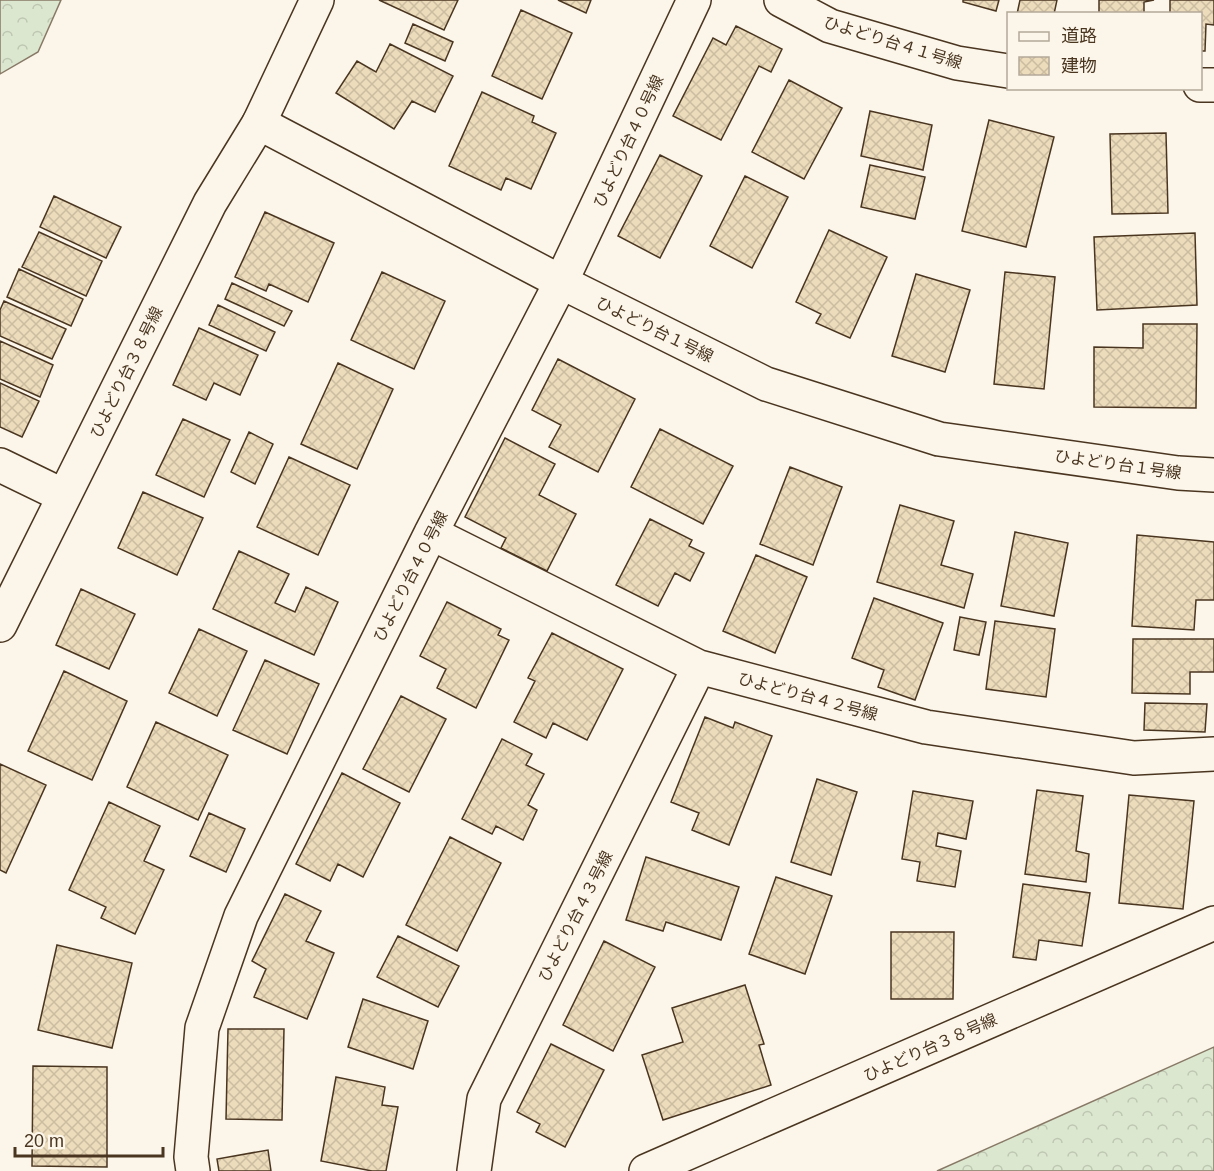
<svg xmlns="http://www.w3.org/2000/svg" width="1214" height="1171" font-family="Arial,'Noto Sans JP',sans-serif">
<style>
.forest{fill:url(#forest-crowns);stroke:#887966;stroke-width:1.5}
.building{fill:url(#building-cross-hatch);stroke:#4a3520;stroke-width:1.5}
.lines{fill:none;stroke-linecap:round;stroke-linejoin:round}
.street-casing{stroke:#4a3520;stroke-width:36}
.secondary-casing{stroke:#4a3520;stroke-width:36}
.street{stroke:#fbf6e9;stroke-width:33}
.secondary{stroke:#fbf6e9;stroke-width:33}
.labels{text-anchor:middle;stroke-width:4.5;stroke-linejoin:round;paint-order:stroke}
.street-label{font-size:16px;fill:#4a3520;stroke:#fbf6e9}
</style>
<defs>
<pattern id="forest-crowns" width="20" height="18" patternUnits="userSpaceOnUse" patternTransform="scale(1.5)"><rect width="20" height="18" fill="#dce7d0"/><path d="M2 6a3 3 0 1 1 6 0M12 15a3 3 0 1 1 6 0" fill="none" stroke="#bec7b2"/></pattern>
<pattern id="building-cross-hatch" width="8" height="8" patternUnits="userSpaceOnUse" patternTransform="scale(1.5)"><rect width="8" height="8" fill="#ecdcbc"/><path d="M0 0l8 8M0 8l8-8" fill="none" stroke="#ccbda1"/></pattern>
</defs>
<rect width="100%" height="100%" fill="#fbf6e9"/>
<path class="forest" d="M0,0h61l-23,52 -38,22z
M1214,1047v124h-277z"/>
<path class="building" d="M379,0h79l-14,30z
M558,0h33l-5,13z
M963,0h36l-3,11 -33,-9z
M1020,0h37l-3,14h-37z
M1099,0h55l-10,2v12h-45z
M1170,0h44v25l-8,-1 -1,27h-5v-37h-30z
M521,10l51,23 -30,66 -50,-23z
M413,24l40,18 -8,19 -40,-18z
M736,26l46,23 -11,23 -12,-6 -38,74 -48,-24 40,-78 13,7z
M390,44l63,32 -18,36 -23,-11 -18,28 -58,-36 21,-32 19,11z
M789,80l53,28 -38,71 -52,-27z
M482,92l52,24 -2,6 24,11 -25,56 -25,-11 -5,12 -52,-24z
M870,111l62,14 -9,45 -62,-14z
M989,120l65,17 -28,110 -64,-16z
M1166,133l2,80 -56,1 -2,-80z
M660,155l42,21 -42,82 -42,-22z
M870,165l55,12 -10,42 -54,-12z
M745,176l43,21 -36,71 -42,-22z
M54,196l67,31 -15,31 -66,-31z
M265,212l69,31 -26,59 -39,-18 -3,7 -31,-14z
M829,230l58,27 -37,81 -34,-15 5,-9 -25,-12z
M39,232l63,29 -16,35 -64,-29z
M1195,233l2,72 -100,5 -3,-73z
M19,269l64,30 -12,27 -64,-29z
M382,272l63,29 -31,68 -63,-29z
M1005,272l50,5 -11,112 -50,-5z
M916,274l54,16 -25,82 -53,-16z
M232,283l60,28 -8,15 -59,-27z
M4,301l62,28 -14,30 -52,-23v-26z
M218,305l57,27 -9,19 -57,-26z
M1143,324h54l-1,84 -102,-1v-60l49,1z
M199,328l59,27 -18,40 -26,-12 -8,17 -33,-15z
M0,341l53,24 -13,32 -40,-18z
M558,359l77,40 -37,73 -49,-25 12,-22 -29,-15z
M338,363l55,26 -36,80 -56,-25z
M0,383l39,18 -17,36 -22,-10z
M183,419l47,21 -26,57 -48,-22z
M660,429l73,37 -30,58 -72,-37z
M249,432l24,12 -18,40 -24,-12z
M505,438l50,26 -16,31 37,19 -29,57 -46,-23 5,-10 -41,-21z
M289,457l61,28 -32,70 -61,-28z
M790,467l52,20 -29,78 -53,-21z
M143,492l60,26 -26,57 -59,-27z
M900,505l54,16 -13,44 32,9 -9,34 -87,-26z
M650,519l42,21 -3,6 15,7 -14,28 -15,-8 -17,33 -42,-21z
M1015,532l53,11 -14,73 -53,-10z
M1137,535l77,7v58h-18l-2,30 -62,-4z
M239,551l50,23 -14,29 20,9 11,-25 32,15 -24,53 -101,-46z
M756,555l51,22 -32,76 -52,-22z
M81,589l54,25 -26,55 -53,-24z
M874,598l69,25 -28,77 -37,-13 6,-17 -32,-12z
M447,602l54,27 -3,6 11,5 -33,68 -39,-20 9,-19 -26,-13z
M960,617l26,5 -7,33 -25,-5z
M995,621l60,8 -9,68 -60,-8z
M199,629l48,22 -30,65 -48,-23z
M552,633l71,36 -36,71 -34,-17 -7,15 -32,-16 21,-41 -7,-3z
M1133,639h81v33h-24v22l-58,-1z
M265,660l54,24 -32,70 -54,-24z
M64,671l63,30 -35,79 -64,-29z
M401,696l45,23 -37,73 -46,-23z
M1145,703l62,1 -2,28 -61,-2z
M705,717l28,11 2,-6 37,14 -43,109 -37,-15 7,-17 -28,-11z
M156,722l72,33 -30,65 -71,-33z
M502,739l30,15 -6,11 18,9 -16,31 9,5 -14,30 -27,-14 -4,8 -30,-15z
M0,764l46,21 -40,88 -6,-3z
M342,773l58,30 -37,74 -25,-13 -8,17 -34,-17z
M817,779l40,13 -26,83 -40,-13z
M1037,790l46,6 -7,55 13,3 -3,28 -61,-8z
M913,791l60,10 -7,38 -28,-6 -2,13 25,5 -6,36 -38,-6 3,-19 -18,-3z
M1129,795l65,6 -11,108 -64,-6z
M109,802l51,24 -16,35 20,9 -29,64 -34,-16 5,-11 -37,-17z
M209,813l36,16 -19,43 -36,-16z
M450,837l51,26 -44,88 -51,-26z
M646,857l93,30 -18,53 -55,-18 -3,9 -37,-11z
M776,877l56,19 -27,78 -56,-20z
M1023,884l67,9 -8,53 -43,-6 -3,20 -23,-3z
M285,894l36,17 -15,30 28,12 -27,66 -53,-22 12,-28 -14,-8z
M891,932h63l-1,67h-62z
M398,936l61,30 -21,41 -61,-30z
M604,941l51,26 -42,84 -50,-26z
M57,945l75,18 -20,85 -74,-18z
M745,985l19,59 -5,1 12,40 -108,35 -21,-65 41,-13 -11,-34z
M363,999l65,22 -15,48 -65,-22z
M228,1029h56l-2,91 -56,-1z
M551,1044l53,26 -39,77 -29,-15 4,-8 -23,-12z
M33,1066l74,1v100l-75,-1z
M336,1077l49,10 -3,18 16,2 -12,64h-14l-51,-10z
M268,1150l3,21h-52l-2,-12z"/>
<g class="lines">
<g class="street-casing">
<path id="street" d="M781,0l49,26 127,37 51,8
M1200,85h14
M0,465l64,31
M431,533l268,134 227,60 208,31 80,-4
M0,625l210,-422 49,-80 58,-123
M193,1171l-2,-14 11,-129 39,-112 190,-383 130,-251 133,-282
M474,1171l10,-72 215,-432
M646,1171l568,-248"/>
</g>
<g class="secondary-casing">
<path id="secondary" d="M259,123l302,159 205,102 173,55 239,34 36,2"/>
</g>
<use href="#street" class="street"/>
<use href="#secondary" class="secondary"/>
</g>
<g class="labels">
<g class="street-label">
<text transform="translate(893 42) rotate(17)" y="6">ひよどり台４１号線</text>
<text transform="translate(628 141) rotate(-65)" y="6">ひよどり台４０号線</text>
<text transform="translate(655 329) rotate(26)" y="6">ひよどり台１号線</text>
<text transform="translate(126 372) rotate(-64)" y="6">ひよどり台３８号線</text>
<text transform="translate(1118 464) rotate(8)" y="6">ひよどり台１号線</text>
<text transform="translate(410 576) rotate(-63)" y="6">ひよどり台４０号線</text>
<text transform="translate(808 696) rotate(15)" y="6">ひよどり台４２号線</text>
<text transform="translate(575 916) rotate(-63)" y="6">ひよどり台４３号線</text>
<text transform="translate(930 1047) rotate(-24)" y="6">ひよどり台３８号線</text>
</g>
</g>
<rect x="1007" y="12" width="195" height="78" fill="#fbf6e9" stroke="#b4a999" stroke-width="1.5"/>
<rect x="1019" y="32" width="30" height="9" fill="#fbf6e9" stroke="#b4a999" stroke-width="1.5"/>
<text x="1061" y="42" font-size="18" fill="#4a3520">道路</text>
<rect x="1019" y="57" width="30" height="18" fill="url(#building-cross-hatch)" stroke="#b4a999" stroke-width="1.5"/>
<text x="1061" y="72" font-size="18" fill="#4a3520">建物</text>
<path d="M15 1147v9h148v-9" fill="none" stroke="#4a3520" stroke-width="3"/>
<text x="24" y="1147" font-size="18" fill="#4a3520" stroke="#fbf6e9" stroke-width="4.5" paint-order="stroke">20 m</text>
</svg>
